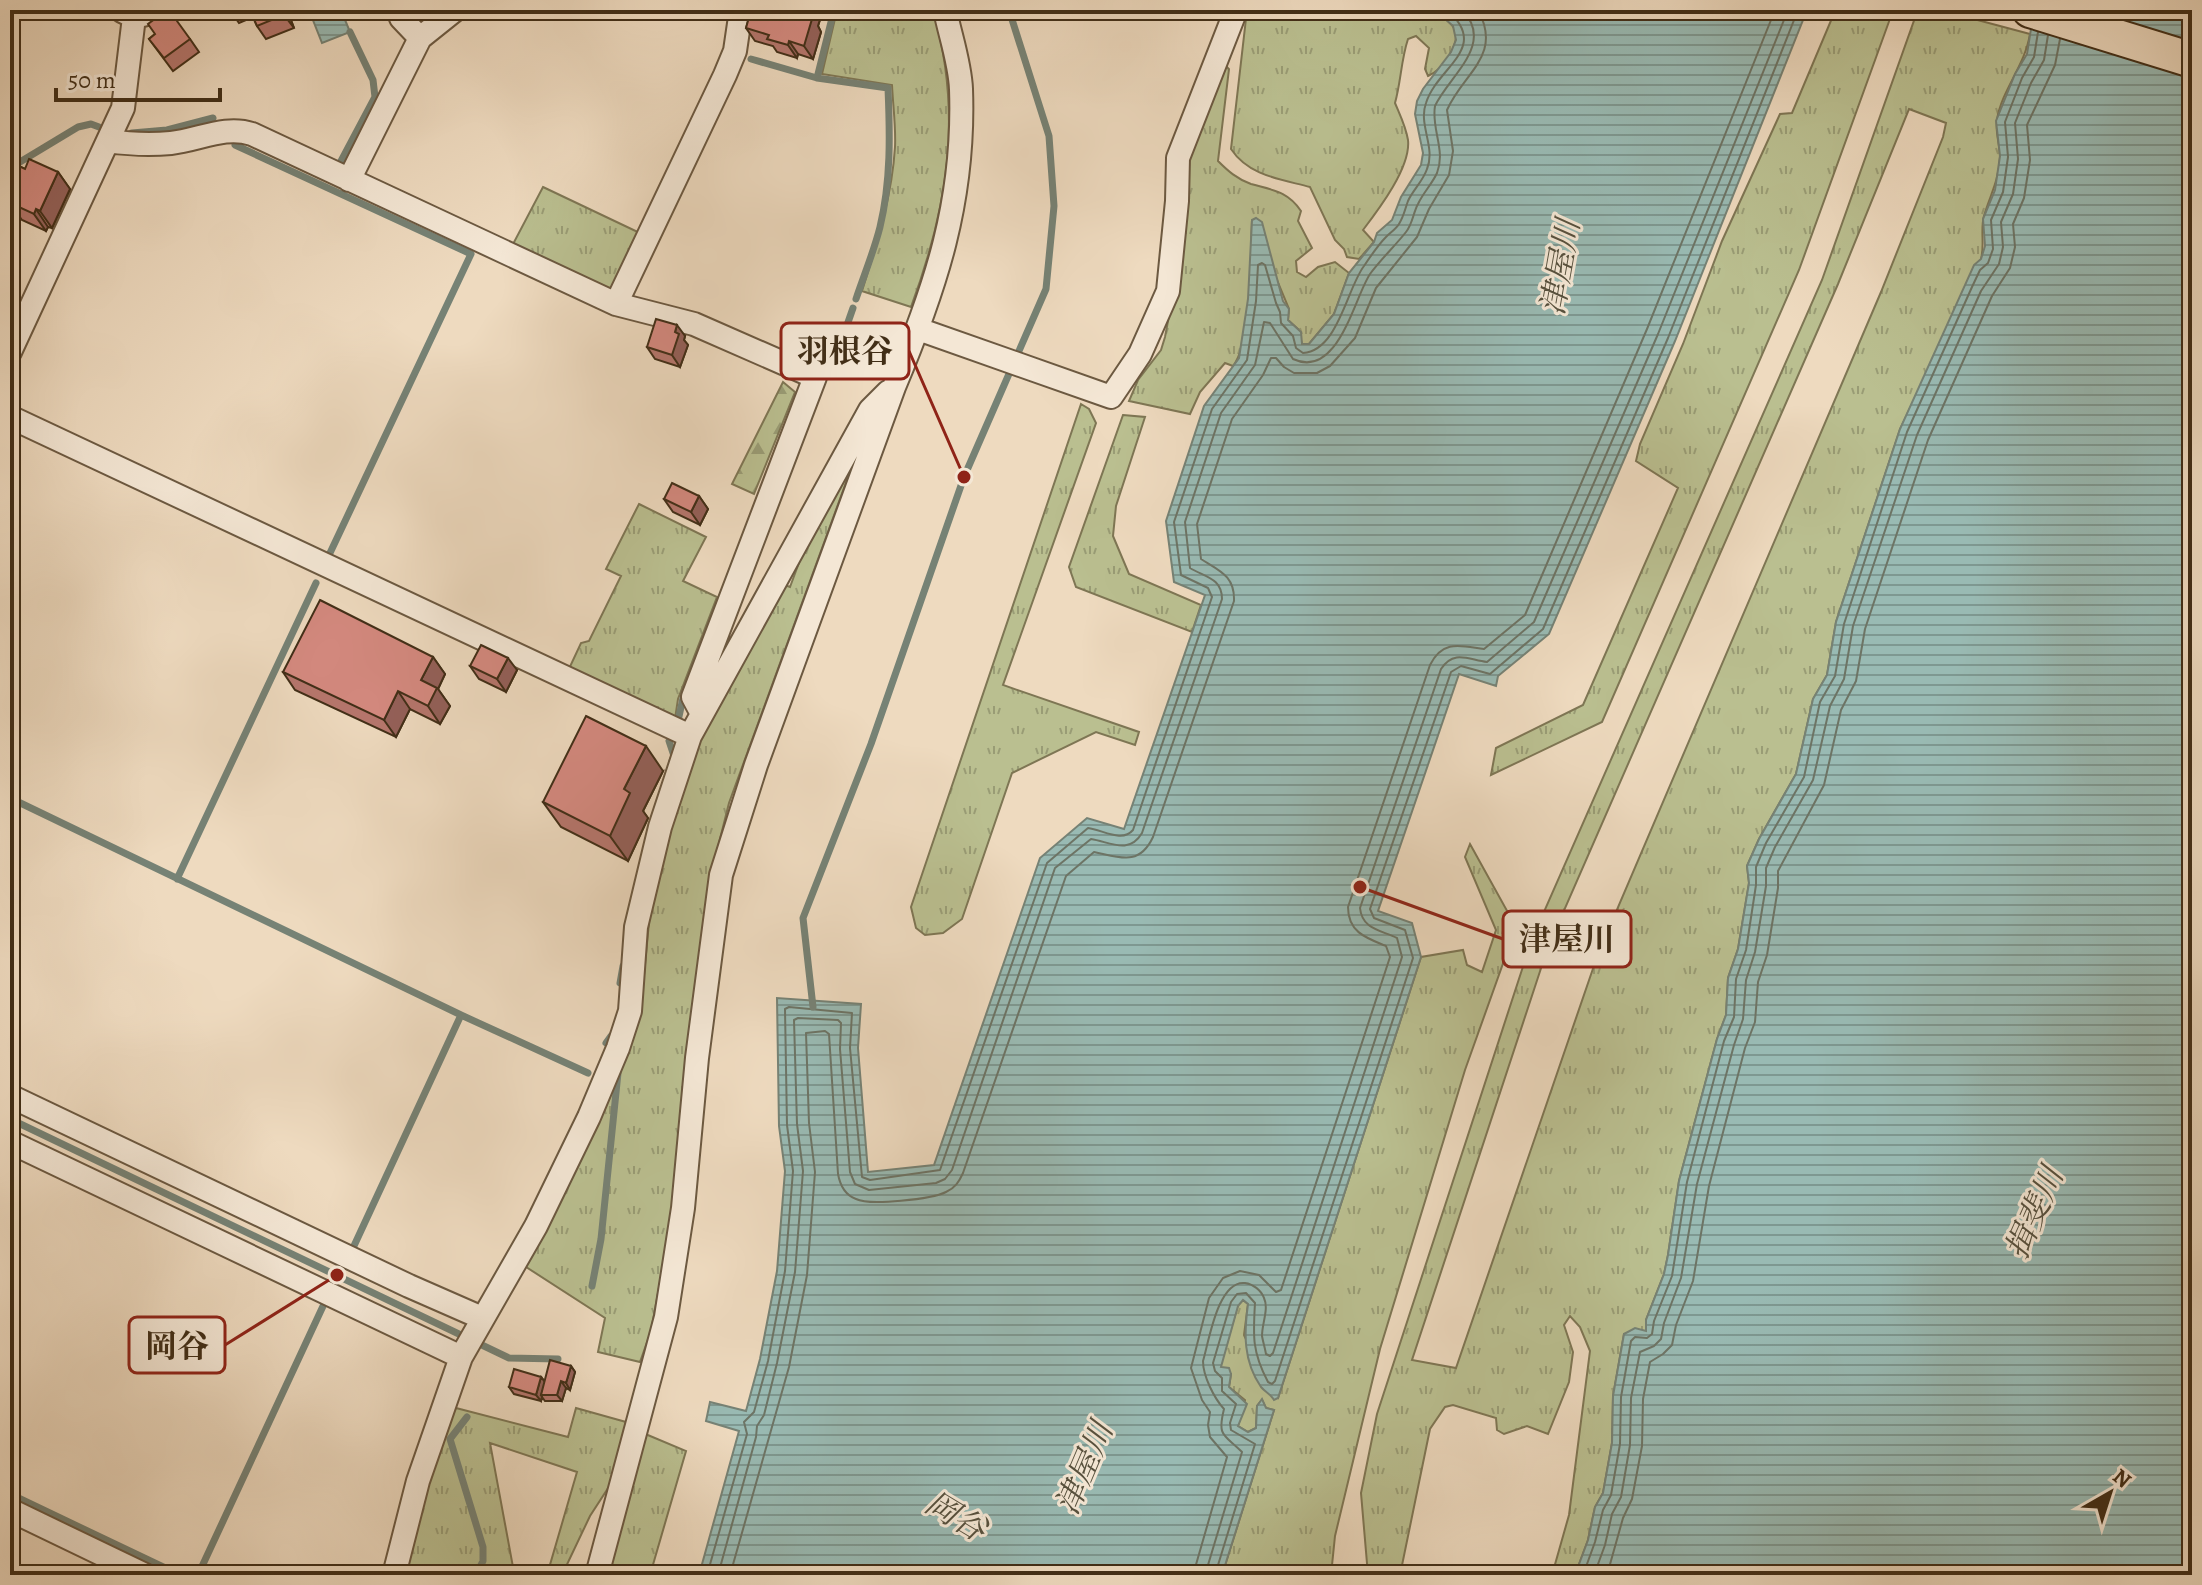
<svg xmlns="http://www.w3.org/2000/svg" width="2202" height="1585" font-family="Alegreya,'Noto Serif JP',serif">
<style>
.grass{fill:url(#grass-tufts);stroke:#7e7654;stroke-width:2;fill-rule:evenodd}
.forest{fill:url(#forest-firs);stroke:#7e7654;stroke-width:2}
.water{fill:url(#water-rules);stroke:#768275;stroke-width:2}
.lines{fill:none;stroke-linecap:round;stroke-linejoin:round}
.shore{stroke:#6d7465;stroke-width:2}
.stream{stroke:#768275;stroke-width:7}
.minor-casing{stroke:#6c5941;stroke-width:26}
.primary-casing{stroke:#412e17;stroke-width:38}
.minor{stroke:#f4e7d5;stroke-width:22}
.primary{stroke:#eedabf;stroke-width:34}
.wall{fill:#b6766d;stroke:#412e17;stroke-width:2}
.shaded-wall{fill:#946059;stroke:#412e17;stroke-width:2}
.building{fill:#d4897f;stroke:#412e17;stroke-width:2}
.labels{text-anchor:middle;stroke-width:6;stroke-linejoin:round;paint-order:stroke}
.water-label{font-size:32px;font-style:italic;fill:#57513e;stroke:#f4e7d5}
.leader{fill:none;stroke:#8f2418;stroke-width:3}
.callout-dot{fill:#8f2418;stroke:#f4e7d5;stroke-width:3}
.callout{fill:#f4e7d5;stroke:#8f2418;stroke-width:3}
.callout-label{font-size:32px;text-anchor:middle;font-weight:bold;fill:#412e17}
</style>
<defs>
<pattern id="grass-tufts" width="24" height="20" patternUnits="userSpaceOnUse" patternTransform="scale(2)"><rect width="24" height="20" fill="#babf90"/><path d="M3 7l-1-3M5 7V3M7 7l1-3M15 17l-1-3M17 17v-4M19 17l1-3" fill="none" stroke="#999c75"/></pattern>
<pattern id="forest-firs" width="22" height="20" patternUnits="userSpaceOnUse" patternTransform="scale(2)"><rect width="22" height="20" fill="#babf90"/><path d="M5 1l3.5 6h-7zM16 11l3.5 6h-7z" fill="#999c75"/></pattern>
<pattern id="water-rules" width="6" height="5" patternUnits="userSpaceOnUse" patternTransform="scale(2)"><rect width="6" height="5" fill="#99bab3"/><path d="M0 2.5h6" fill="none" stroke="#7e9891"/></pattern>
</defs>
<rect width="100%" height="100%" fill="#eedabf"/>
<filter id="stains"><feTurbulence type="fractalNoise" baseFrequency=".0025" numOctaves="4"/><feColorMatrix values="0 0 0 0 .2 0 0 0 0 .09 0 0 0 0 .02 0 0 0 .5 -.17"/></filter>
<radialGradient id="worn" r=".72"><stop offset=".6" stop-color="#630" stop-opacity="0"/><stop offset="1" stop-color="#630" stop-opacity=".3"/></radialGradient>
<path class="grass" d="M837,10h96c30,104 15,197 -22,297l-49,-16c15,-48 30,-94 33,-144 1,-20 -2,-41 -3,-62l-70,-11z
M1247,10h154l7,6 27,-6c6,6 15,11 19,18 8,16 -12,42 -26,48l-3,-7 4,-21 -13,-12 -8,3c-7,21 -7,43 -13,64 5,12 11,24 13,37 3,27 -29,69 -45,90l11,12 -15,17 -12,-2 -3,-8 -9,-9 -25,-53c-30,-8 -61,-11 -79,-38z
M1890,10l1,6 -92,254 -197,452 -111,53 5,-27 87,-43 95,-217 -42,-27 4,-17 43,-100 39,-103 58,-127 12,-1 43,-102z
M1925,10h15l90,24c-5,32 -29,57 -33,86 -2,12 3,25 3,37 -1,24 -10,38 -16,59 -4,14 1,29 -3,43l-81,170 -64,193 -9,53 -14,24 -17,75 -37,65 -12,27 2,17 -11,66 -10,29 -2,37 -9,24 -38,142 -11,74 -4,19 -18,46v12l-22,2 -11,62 -1,47 -9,50 -8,14 -7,33 -13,35h-23l17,-60 21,-164 -10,-24 -10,-11 -6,9 9,27 -4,30 -21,52 -21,-8 -23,8 -7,-4 -1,-12 -43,-13 -8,2 -15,22 -30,146h-32l-7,-82 16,-79 155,-475 290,-659 94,-265zM1909,109l37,14 -3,14 -62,155 -283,662 -142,414 -44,-8 136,-413 290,-663z
M1224,64l5,5 -11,92c10,10 19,18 33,23 21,6 37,7 50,27l-3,10 14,27 -16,13 1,11 9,5 12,-10 17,-5 14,11 -15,41 -25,30h-7l-4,-15 -10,-9 1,-11 -37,-89c-2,35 1,120 -19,146l-8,-3 -25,29 -10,22 -61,-13 9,-21 23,-30 4,-13 9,-48 15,-132z
M543,187l99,47 -32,60 -98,-48z
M1081,404l8,5 7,14 -93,262 136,47 -4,13 -39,-13 -84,41 -50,146 -19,14 -18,2 -9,-7 -5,-21z
M1123,415l22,2 -29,89 -3,30 16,38 72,31 -9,27 -116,-45 -7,-20z
M867,425l-138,378 -18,72 -37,331 -23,125 -11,31 -42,-10 7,-34 -82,-53 89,-183 28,-65 10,-105 19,-86 30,-88 80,-155 11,4 20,-54z
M639,504l67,33 -23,44 34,16 -39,102 -3,20 -108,-46 14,-30 8,-2 32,-65 -15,-7z
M1470,844l46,83 -51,143 -85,279 -45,187 -4,39h-109l52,-165 -8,-2 -4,-8 -5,6 -1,22 -8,4 -10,-6 7,-26 -16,-13 2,-13 -11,-7 18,-62 5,-5 5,4 -4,31 27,59 7,4 143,-441 42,-7 4,15 15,7 14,-42 -31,-73z
M456,1408l112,29 8,-29 50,14 -14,60 -22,34 -28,59h-15l30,-103 -87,-29 23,124 -4,8h-111l41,-144z
M643,1433l43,18 -36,124h-42z"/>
<path class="forest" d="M783,382l12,10 -41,102 -22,-10z"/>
<path class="water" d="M309,10h32l9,22 -28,11z
M1435,10h372l-132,331 -126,293 -51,42 -2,10 -37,-12 -81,237 34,12 9,34 -143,441 -4,2c-4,-7 -8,-7 -13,-13 -18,-26 -17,-54 -13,-83l-5,-4 -5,6 -17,61 8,1 2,6 -2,13 18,17 -9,22 10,6 8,-4 1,-22 5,-7 4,9 8,2 -52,165h-523l40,-144 -33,-10 4,-19 36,9 14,-52 17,-88 8,-100 -6,-45 -2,-128 84,6 -3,44 10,124 66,-7 106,-307 47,-40 37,11 81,-234 -31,-13 -8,-61 38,-115 35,-48 9,-59 4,-79 4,-2 6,4 21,79 6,8 -1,11 13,12 1,12h7l25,-30 15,-41 25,-31 3,-9 15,-13 9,-23 20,-32 2,-12 -8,-39 2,-13 6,-12 28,-37 5,-12 -3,-14z
M2034,10h158v1565h-617l13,-35 7,-33 8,-14 9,-50 1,-47 11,-62 11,-6 11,3v-11l18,-46 4,-19 11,-74 38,-142 9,-24 2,-37 10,-29 11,-66 -2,-17 12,-27 37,-65 17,-75 14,-24 9,-53 64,-193 74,-164 7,-6 4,-13 -2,-27 12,-29 5,-34 -4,-35 19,-47 12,-20z"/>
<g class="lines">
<path class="shore" d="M707,1575l40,-141 -3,-12 10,-10 14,-51 17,-90 8,-100 -6,-46 -2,-116 4,-2 63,6 -2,35 12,129 8,3 70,-10 107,-307 41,-35c15,2 34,15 45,2l79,-233 -4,-9 -27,-13 -7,-53 38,-113 35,-49 9,-59 2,-36 4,-2 3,2 11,38 4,9 1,11 12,13 3,12 7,5c35,-2 44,-65 61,-87 6,-9 15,-22 22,-29 5,-5 10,-8 13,-13 5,-8 6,-15 9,-23 5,-11 15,-20 19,-32 9,-22 -9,-44 -1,-66 11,-36 65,-55 21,-93
M718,1575l38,-138 1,-11 7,-11 13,-52 18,-91 8,-101 -6,-47 -3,-104 4,-2 40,2 3,3 -1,26 10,123 5,12 14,6 67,-7 9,-4 7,-9 103,-302 36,-29c19,3 38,16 51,-6l80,-234c0,-21 -17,-22 -32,-31l-5,-46 36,-109 34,-48 9,-43 6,1 23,36c45,21 61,-61 77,-85 11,-15 25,-28 36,-42 7,-9 7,-19 12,-28 5,-11 14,-20 19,-31 9,-23 -6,-44 -2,-67 13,-29 61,-62 27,-96
M730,1575l59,-208 18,-92 8,-103 -6,-49 -3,-90 19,-2 4,3 9,140c2,11 7,21 18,25 14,7 76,0 90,-7 9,-4 13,-10 17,-19l103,-297 28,-24c25,5 45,15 59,-15l81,-236c1,-25 -14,-30 -33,-42l-4,-35 35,-105 31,-44 8,-17h5l8,9 10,6h23l13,-7 25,-28 21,-50 41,-51 12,-28 20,-34 4,-24 -6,-41c16,-37 56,-54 31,-100
M1193,1575l34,-118 -17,-20 -2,-12 2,-13 -8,-12 -11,-32 18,-70 14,-20 17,-7 19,4 17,17 5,-2 109,-333 -4,-11c-20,-8 -38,-14 -38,-39l82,-242c13,-26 31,-19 54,-16l41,-34 122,-286 128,-319
M1205,1575l37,-123c-18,-18 -25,-15 -18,-43 -10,-11 -21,-33 -21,-48 6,-20 15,-81 42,-78 8,1 16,7 19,15 5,11 -2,25 -2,38 1,6 3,12 4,18l4,2 3,-3 129,-396 -5,-19c-17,-8 -35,-9 -37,-30l81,-239c13,-20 28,-9 46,-7l47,-40 124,-288 130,-324
M1215,1575l40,-131 -24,-14 -1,-7 6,-19 -14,-13v-13l-7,-7 -2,-8 18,-61 6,-8 9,-1 9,10c-2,33 -3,49 13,79l4,2 3,-3 138,-423 -8,-28 -31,-12 -4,-9 81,-237 10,-6 29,8 53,-45 125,-291 130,-328
M1583,1575l12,-33 8,-32 8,-15 9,-51 1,-47 10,-56 4,-4 12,1 5,-4 2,-13 18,-45 15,-94 37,-141 10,-24 2,-38 10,-29 10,-65v-18l10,-24 38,-66 16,-75 15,-26 9,-52 63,-192 65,-145 8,-17 8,-7 5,-14 -2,-29 12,-28 5,-35 -3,-35 17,-44 12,-21 4,-25
M1594,1575l11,-30 7,-31 9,-17 9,-52 1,-47 9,-46 14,-6 7,-7 3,-16 17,-45 16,-94 37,-139 9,-26 3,-39 9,-28 11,-66v-18l9,-21 38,-67 17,-74 14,-27 9,-53 64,-191 64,-144 18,-27 4,-17 -2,-25 12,-28 5,-35 -3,-36 16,-40 13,-23 4,-25
M1607,1575l16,-57 9,-19 10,-53 1,-47 7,-37 13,-8 9,-9 4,-20 17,-44 16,-95 36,-138 10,-26 3,-40 9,-27 11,-67v-17l46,-86 17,-75 15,-29 9,-52 63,-189 64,-144 18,-28 5,-21 -2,-23 11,-26 6,-38 -3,-35 28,-60 5,-26"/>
<path class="stream" d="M834,10l-17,68 71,10c2,47 3,93 -8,139 -6,24 -16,48 -24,72
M416,15l8,-5
M751,59l66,19
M132,133l35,-3 46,-12
M235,145l236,109 -141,299
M340,163l35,-66 -2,-17 -23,-48
M10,168l68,-41 13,-3 8,3
M809,365l37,-37 7,-20
M678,721l5,-23
M669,741l5,15 -2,5
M10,798l451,217 -108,233
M177,879l139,-296
M620,983l3,-17
M813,1007l-10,-89 68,-174 93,-267 82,-188 8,-83 -5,-70 -40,-126
M461,1015l127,58
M606,1043l5,-7
M10,1119l499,239 49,1
M592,1286l9,-47 17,-166
M467,1417l-17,22 33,108v14l-7,14
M10,1494l170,81
M198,1575l126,-271"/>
<g class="minor-casing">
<path id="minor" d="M398,10l3,8 19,20
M122,11l12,6 29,-7
M108,141c21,3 42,4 63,2 28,-3 54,-18 81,-9l364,170 78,20 121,53 -122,320 8,15
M349,180l71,-142 35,-28
M616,304l109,-229 10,-24 6,-41
M918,329l193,68 29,-43 28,-63 9,-90 1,-43 58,-148
M10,352l113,-244 11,-91
M10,417l680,319
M10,1096l399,190 73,32
M10,1142l451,215
M10,1510l135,65
M394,1575l24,-94 43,-124 75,-131 53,-109 29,-69 12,-37 6,-84 24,-100 30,-91 180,-326 18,-18
M597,1575l69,-258 17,-109 14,-150 24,-183 35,-110 138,-378c42,-100 71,-187 67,-298 -1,-26 -11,-54 -16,-79"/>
</g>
<g class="primary-casing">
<path id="primary" d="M2030,10l162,50"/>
</g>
<use href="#minor" class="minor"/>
<use href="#primary" class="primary"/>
</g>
<path class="wall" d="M230,10h57l7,18 -28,11 -9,-13 -4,-9 -14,6z
M751,10h72l-5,16 3,6 -8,27 -15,-5 -1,4 -20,-6 -4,-6 -18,-5 -9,-13z
M155,34l35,5 9,13 -26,19 -24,-32z
M10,162l15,7 33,3 12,17 -18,39 -4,-1 -2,4 -24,-11 -5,-7 -7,-3z
M685,336l-1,4 4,5 -8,22 -25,-8 -8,-12z
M699,496l9,13 -8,16 -27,-13 -9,-13z
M433,657l12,17 -7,15 12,17 -10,18 -30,-15 -14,28 -101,-47 -12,-18z
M470,666l47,4 -11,22 -27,-13z
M663,771l-20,40 5,7 -20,43 -67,-34 -18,-25z
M571,1366l4,6 -5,18 -4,-2 -4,13h-17l-3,-4 -1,4 -27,-7 -5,-7 32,-10 3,4z"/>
<path class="shaded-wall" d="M282,10h5l7,18 -10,-13z
M810,10h13l-5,16 3,6 -8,27 -9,-13 3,-29z
M789,41l9,13 -1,4 -9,-13z
M58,172l12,17 -18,39 -12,-17z
M36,209l12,18 -2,4 -12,-17z
M677,325l8,11 -1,4 4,5 -8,22 -8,-12 3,-23z
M699,496l9,13 -8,16 -9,-13z
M433,657l12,17 -7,15 12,17 -10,18 -12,-18 -7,-26z
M508,658l9,12 -11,22 -9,-13z
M398,691l12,18 -14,28 -12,-17z
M646,746l17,25 -20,40 5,7 -20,43 -18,-25 14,-47z
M571,1366l4,6 -5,18 -4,-7z
M541,1377l5,6 -5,12 1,2 -1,4 -5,-6z
M561,1381l5,7 -4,13 -5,-6z"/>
<path class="building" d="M167,10h2l21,29 -26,19 -15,-19 6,-5 -7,-10z
M250,10h32l2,5 -27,11z
M751,10h59l-3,7 5,2 -8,27 -15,-5 -1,4 -21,-6 2,-4 -23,-7z
M29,159l29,13 -18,39 -4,-2 -2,5 -24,-11 2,-4 -2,-1v-36l15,7z
M656,319l21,6 -2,7 4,2 -7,21 -25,-8z
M672,483l27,13 -8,16 -27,-13z
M320,600l113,57 -12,23 16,8 -9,18 -30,-15 -14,29 -101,-48z
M481,645l27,13 -11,21 -27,-13z
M586,716l60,30 -22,43 6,4 -20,43 -67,-34z
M550,1360l21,6 -5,17 -5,-2 -4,14h-16z
M514,1369l27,8 -5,18 -27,-8z"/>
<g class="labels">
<g class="water-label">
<text transform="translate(1560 267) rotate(-80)" y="11">津屋川</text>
<text transform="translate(2034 1213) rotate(-66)" y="11">揖斐川</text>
<text transform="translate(1084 1468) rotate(-67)" y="11">津屋川</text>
<text transform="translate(956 1516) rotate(31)" y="11">岡谷</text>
</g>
</g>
<path class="leader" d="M964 477L909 351M1360 887L1503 939M337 1275L225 1345"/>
<g class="callout-dot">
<circle cx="964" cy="477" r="8"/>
<circle cx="1360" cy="887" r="8"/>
<circle cx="337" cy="1275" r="8"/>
</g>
<g class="callout">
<rect x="781" y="323" width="128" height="56" rx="8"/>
<rect x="1503" y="911" width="128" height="56" rx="8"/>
<rect x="129" y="1317" width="96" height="56" rx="8"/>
</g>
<g class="callout-label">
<text x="845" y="362">羽根谷</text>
<text x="1567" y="950">津屋川</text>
<text x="177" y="1357">岡谷</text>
</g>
<rect width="2202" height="1585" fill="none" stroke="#eedabf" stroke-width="40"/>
<rect x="12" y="12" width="2178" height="1561" fill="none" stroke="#412e17" stroke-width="4"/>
<rect x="20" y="20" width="2162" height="1545" fill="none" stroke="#412e17" stroke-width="2"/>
<g transform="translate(2110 1493) rotate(39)" stroke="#f4e7d5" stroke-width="6" paint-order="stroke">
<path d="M0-6L14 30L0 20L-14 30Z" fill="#412e17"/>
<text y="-12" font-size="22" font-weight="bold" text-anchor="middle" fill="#412e17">N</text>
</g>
<path d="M56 88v12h164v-12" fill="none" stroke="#412e17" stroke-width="4"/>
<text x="68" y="88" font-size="24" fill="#412e17" stroke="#f4e7d5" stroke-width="6" paint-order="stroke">50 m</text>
<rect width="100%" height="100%" filter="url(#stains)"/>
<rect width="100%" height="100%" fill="url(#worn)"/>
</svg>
